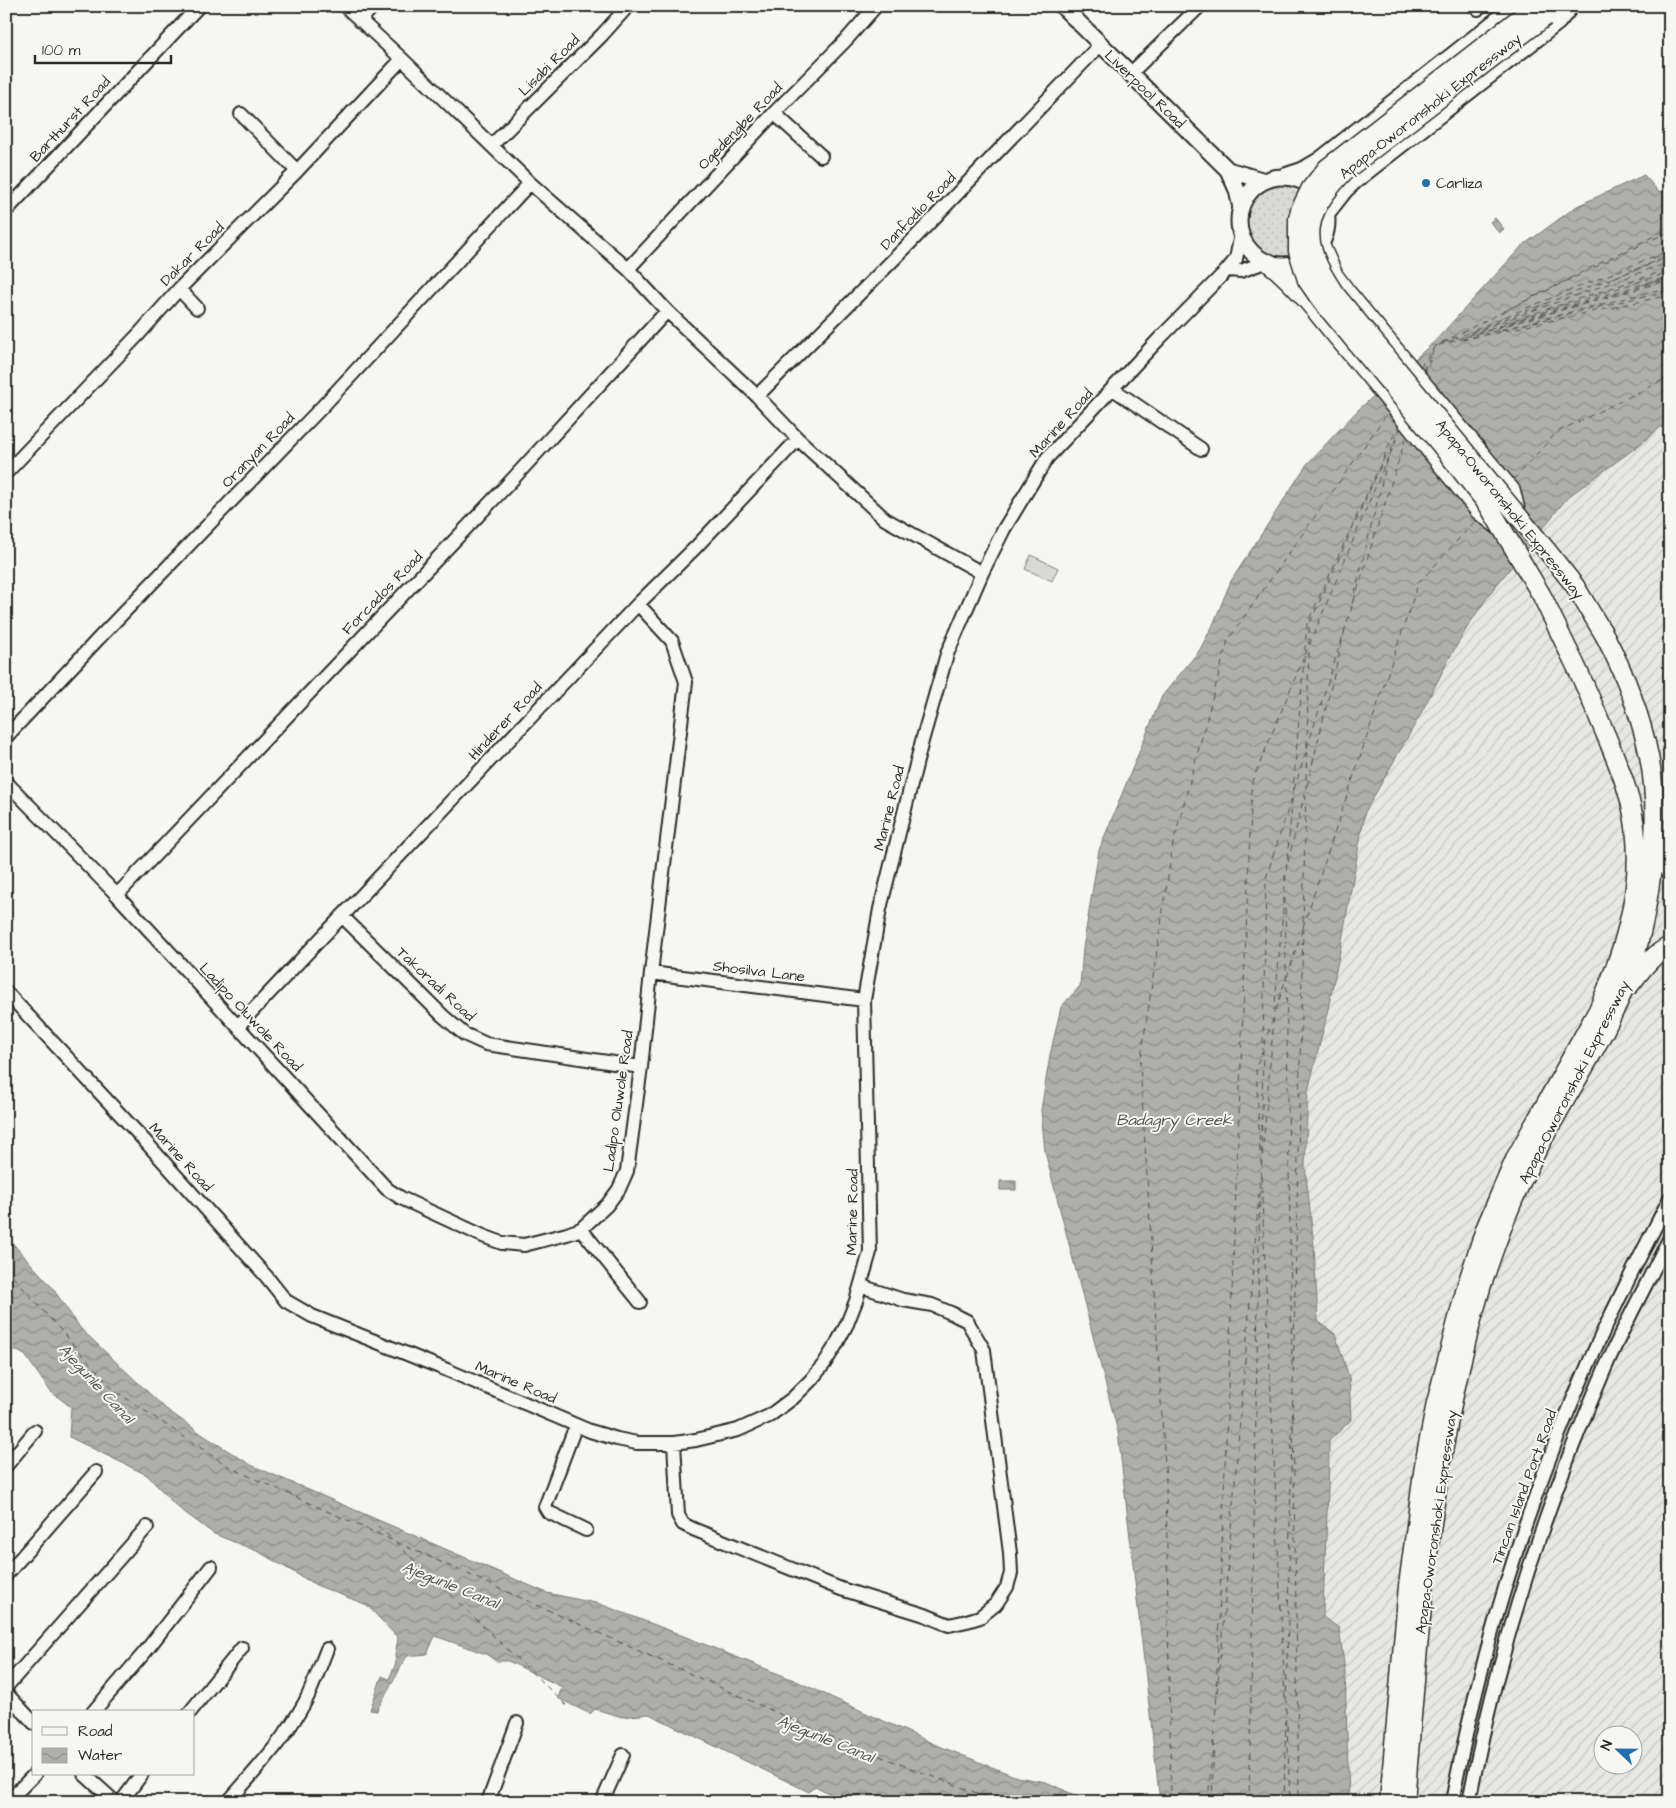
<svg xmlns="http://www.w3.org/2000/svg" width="1676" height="1808" font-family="'Architects Daughter',sans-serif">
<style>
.industrial{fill:url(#industrial-furrows);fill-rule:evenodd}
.grass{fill:url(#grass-dots);stroke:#828280}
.park{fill:#d9d9d5;stroke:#828280}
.water{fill:url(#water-waves);stroke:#7a7a78}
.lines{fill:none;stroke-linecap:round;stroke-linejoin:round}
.ferry{stroke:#525251;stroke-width:1;stroke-dasharray:6 5;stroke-linecap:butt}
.minor-casing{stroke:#2b2b2b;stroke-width:16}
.major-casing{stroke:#2b2b2b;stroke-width:19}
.highway-casing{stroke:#2b2b2b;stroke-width:21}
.minor{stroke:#f6f6f2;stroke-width:12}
.major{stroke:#f6f6f2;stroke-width:15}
.highway{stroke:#f6f6f2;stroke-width:18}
.highway-bridge-casing{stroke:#2b2b2b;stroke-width:21;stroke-linecap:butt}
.highway-bridge{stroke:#f6f6f2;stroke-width:18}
.poi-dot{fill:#1f6fb2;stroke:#f6f6f2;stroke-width:2}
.labels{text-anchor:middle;stroke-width:4;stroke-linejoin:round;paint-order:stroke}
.street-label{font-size:15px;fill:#2b2b2b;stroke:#f6f6f2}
.poi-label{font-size:15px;fill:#2b2b2b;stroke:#f6f6f2;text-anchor:start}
.water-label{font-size:16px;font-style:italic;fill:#525251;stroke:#f6f6f2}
</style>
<defs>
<pattern id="industrial-furrows" width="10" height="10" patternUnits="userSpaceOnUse" patternTransform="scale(1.25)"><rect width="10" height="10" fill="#e7e7e3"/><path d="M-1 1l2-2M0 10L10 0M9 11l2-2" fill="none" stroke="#c6c6c3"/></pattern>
<pattern id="grass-dots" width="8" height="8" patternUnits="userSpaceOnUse" patternTransform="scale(1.25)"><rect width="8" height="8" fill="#d9d9d5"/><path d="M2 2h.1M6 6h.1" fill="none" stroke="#babab7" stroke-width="1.8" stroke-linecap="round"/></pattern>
<pattern id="water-waves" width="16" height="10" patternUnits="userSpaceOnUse" patternTransform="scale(1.25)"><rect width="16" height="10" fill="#aeaeab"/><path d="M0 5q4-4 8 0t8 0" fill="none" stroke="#8e8e8b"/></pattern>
</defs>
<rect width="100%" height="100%" fill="#f6f6f2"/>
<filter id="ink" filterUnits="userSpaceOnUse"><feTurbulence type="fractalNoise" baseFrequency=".02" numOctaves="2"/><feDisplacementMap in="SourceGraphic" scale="10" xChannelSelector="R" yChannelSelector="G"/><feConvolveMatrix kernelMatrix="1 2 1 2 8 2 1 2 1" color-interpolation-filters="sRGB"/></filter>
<g filter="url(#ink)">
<path class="industrial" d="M1670,419v1383h-321l-4,-131 -6,-43 -16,-11 1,-61 5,-70v-45l22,-21 -2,-43 -14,-43 -17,-13 -4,-75 -9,-80 3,-75 18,-72 39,-207 53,-93 31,-60 19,-33 23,-34 77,-95 70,-51zM1604,1736h30v30h-30z"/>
<path class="grass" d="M1280,183h8l15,5 18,33c-1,15 -6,18 -17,28 -43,44 -96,-54 -24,-66z"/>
<path class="park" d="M1031,555l27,13 -6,13 -27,-12z"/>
<path class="water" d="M1644,175l15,17 11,-6v233l-32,27 -70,51 -77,95 -23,34 -19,33 -31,60 -53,93 -25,139 -14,68 -18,72 -3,75 9,80 4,75 17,13 14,43 2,43 -22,21c0,59 -5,117 -6,176l16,11 6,43 4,131h-189l-42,-370 -73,-280 -4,-42 9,-55 11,-48 19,-21 3,-38 16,-98 63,-154 37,-45 13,-24 19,-46 76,-117 51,-54 77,-69 87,-95 55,-40z
M1495,218l9,11 -5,4 -9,-11z
M1000,1181h16v9h-16z
M6,1236l45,50 30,43 85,80 40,28 45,28 296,128 53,11 71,27 123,49 140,64 83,33 29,5 44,20h-244l-31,-16 -6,6 -160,-78 -27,3 -27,-8 -5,5 -32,-16 4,-11 -54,-26h-12l-10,-7 -51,-18 -8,18 -20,2 -18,33 -10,17 -2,5 -7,-1 12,-34 7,3 7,-16 -1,-7 3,-18 -31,-33 -51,-20 -57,-33 -45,-18 -38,-28 -29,-31 -78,-38 2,-30 -21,-16 -25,-36 -19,-10z"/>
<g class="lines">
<path class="ferry" d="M1653,258l17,-7
M1613,278l57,-21
M1642,285l28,-8
M1505,311l165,-80
M1529,319l141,-41
M1504,323l166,-54
M1475,329l195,-79
M1488,330l182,-54
M1501,330l169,-40
M1486,331l184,-51
M1470,333l200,-71
M1476,334l11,-4
M1464,337l13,-3
M1462,340l208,-45
M1447,342l223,-70
M1442,343l228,-87
M1439,345l231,-58
M1420,367l15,-21 235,-118
M1423,371l10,-22
M1423,373l4,-8
M1425,376l8,-25
M1513,480l44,-48 113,-55
M1352,604l35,-142 11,-27
M1309,644v-19l77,-171
M1305,655l96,-229
M1307,748l100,-314
M1307,786l38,-156
M1294,790l12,-39
M1288,862l17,-69
M1285,881v-8
M1285,898l7,471
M1303,927l115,-343 58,-64
M1287,977l15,-46
M1276,1010l9,-29
M1264,1045l10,-29
M1260,1152l-4,-84 6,-16
M1261,1164l5,-286 26,-81
M1261,1176l24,523
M6,1269l109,122 116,77 609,273 160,61
M1293,1415l6,387
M378,1526l14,13
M395,1542l173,165
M1216,1696l36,-914 51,-123
M1287,1725l3,77
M1171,1802l-5,-321 -26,-417 33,-220 55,-204 161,-229
M1208,1802l99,-1178 92,-200
M1212,1802l2,-67
M1249,1802l11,-612
M1284,1802l25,-1154"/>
<g class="minor-casing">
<path id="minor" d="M345,6l57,53 128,124 98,86 39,42 90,85 41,43 87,80 97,54
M1476,6l2,3
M360,21l13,-15
M1131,73l69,-67
M774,113l47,43
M241,114l56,57
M492,145l110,-110 26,-29
M6,211l193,-205
M628,269l146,-156 73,-74 29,-33
M1227,270l14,1 24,-9
M179,289l18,19
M1113,389l88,60
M757,396l151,-151 192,-200
M6,473l133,-139 40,-45 118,-118 105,-112
M6,737l93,-99 223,-231 208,-224
M6,782l111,113 270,294 14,9 82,38 19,7 22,2 43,-11 14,-5 26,-24 12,-16 8,-18 14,-104 10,-94 35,-291 -14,-41 -34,-37
M117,895l394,-414 156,-170
M342,916l101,100 21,18 22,10 155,23
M651,973l213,27
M6,992l138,148 122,136 20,25 26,15 135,54 143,61 27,8 20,4h37l22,-3 42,-10 31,-14 24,-18 18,-18 13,-16 12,-19 11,-21 9,-23 14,-49 -6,-252 16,-91 42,-168 25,-87 35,-81 22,-44 43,-71 112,-119 68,-69 9,-11 5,-25
M238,1026l400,-422 57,-56 103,-109
M581,1229l59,73
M576,1425l-31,82 3,5 38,18
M674,1443l4,72 5,9 10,5 148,60 84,26 24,10 18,-4 13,-4 16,-13 11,-17 4,-14 -1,-20 -26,-203 -17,-29 -16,-8 -19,-8 -29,-5 -42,-14
M6,1466l29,-35
M6,1575l90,-103
M6,1687l141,-160
M6,1693l28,30
M93,1712l52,-60 66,-85
M190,1712l52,-64
M84,1774l31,28
M7,1802l28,-28
M121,1802l21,-28
M228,1802c27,-31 57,-63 77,-100 9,-17 15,-36 22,-53
M488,1802l29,-79
M602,1802l21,-47
M1452,1802c29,-152 76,-303 139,-444 24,-54 52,-107 79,-160
M1469,1802c28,-150 76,-296 137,-436 19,-43 43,-86 64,-129"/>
</g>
<g class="major-casing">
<path id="major" d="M1062,6l166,164 9,20 4,18
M1228,170l37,11
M1282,177l21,-7 17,-10 195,-154
M1239 221a44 44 0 1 1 88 0a44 44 0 1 1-88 0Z
M1326,214l19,-24 12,-11 201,-157 13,-16"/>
</g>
<g class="highway-casing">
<path id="highway" d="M1545,17l13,-11
M1320,245l14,31 12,16 165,199 5,21
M1269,263c27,21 48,50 70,76 48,56 94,115 141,172l22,17
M1656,841l14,31
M1630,985c12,-15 22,-31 40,-39
M1389,1802l19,-216 16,-121 12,-62 17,-66 14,-53 18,-55 31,-72 82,-147c24,-54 43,-113 38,-172 -2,-37 -17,-72 -31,-105 -12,-29 -23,-56 -37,-83
M1405,1802c14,-172 26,-348 76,-514 13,-40 28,-82 47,-120 28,-58 67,-112 93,-172 28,-67 42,-168 28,-240 -9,-43 -24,-82 -44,-120"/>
</g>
<use href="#minor" class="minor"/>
<use href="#major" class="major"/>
<use href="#highway" class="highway"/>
<g class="highway-bridge-casing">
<path id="highway-bridge" d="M1535,6l-208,162 -16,20 -11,22 -2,9v32l9,29 13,19 120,145 48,61 54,91 26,54
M1545,17l-199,153c-44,45 -47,71 -11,124l213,258 27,34 30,50"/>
</g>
<use href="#highway-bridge" class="highway-bridge"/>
</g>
</g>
<circle class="poi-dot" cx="1426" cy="183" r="5"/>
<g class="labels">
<g class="street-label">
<text transform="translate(549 65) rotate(-45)" y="5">Lisabi Road</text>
<text transform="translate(1145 89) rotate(44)" y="5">Liverpool Road</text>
<text transform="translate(1430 106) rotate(-38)" y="5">Apapa-Oworonshoki Expressway</text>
<text transform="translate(70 119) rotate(-47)" y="5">Barthurst Road</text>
<text transform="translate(740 126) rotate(-46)" y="5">Ogedengbe Road</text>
<text transform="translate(918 211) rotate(-46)" y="5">Danfodio Road</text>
<text transform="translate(192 254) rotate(-45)" y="5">Dakar Road</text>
<text transform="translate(1061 423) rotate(-48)" y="5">Marine Road</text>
<text transform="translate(258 450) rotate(-46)" y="5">Oranyan Road</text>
<text transform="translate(1510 509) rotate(51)" y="5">Apapa-Oworonshoki Expressway</text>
<text transform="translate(382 593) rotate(-46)" y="5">Forcados Road</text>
<text transform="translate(505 721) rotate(-47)" y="5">Hinderer Road</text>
<text transform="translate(889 808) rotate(-76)" y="5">Marine Road</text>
<text transform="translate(759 971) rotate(7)" y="5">Shosilva Lane</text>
<text transform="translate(436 984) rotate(43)" y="5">Takoradi Road</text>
<text transform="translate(251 1017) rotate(47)" y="5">Ladipo Oluwole Road</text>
<text transform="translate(1574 1082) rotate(-63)" y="5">Apapa-Oworonshoki Expressway</text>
<text transform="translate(618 1101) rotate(-82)" y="5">Ladipo Oluwole Road</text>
<text transform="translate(181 1157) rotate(48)" y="5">Marine Road</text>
<text transform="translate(852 1212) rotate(-89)" y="5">Marine Road</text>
<text transform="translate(516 1382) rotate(23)" y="5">Marine Road</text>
<text transform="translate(1524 1487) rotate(-70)" y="5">Tincan Island Port Road</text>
<text transform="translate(1436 1522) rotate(-82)" y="5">Apapa-Oworonshoki Expressway</text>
</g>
<g class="poi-label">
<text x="1436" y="188">Carliza</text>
</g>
<g class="water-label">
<text x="1174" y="1125">Badagry Creek</text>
<text transform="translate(97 1383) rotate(47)" y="6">Ajegunle Canal</text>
<text transform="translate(451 1584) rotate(22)" y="6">Ajegunle Canal</text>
<text transform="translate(826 1738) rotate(22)" y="6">Ajegunle Canal</text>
</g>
</g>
<rect width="1676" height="1808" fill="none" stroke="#f6f6f2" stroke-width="25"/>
<rect x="12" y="12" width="1651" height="1783" fill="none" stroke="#2b2b2b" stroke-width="2" filter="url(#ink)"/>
<rect x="32" y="1710" width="162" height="65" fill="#f6f6f2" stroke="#a5a5a2"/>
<rect x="42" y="1727" width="25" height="8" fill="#f6f6f2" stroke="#a5a5a2"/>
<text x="78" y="1736" font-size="15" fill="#2b2b2b">Road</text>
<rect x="42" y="1748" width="25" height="15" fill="url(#water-waves)" stroke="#a5a5a2"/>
<text x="78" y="1760" font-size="15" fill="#2b2b2b">Water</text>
<g transform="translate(1618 1750) rotate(292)"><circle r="24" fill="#f6f6f2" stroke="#a5a5a2"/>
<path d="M0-4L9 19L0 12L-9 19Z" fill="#1f6fb2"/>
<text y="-8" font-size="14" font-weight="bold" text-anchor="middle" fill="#2b2b2b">N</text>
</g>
<path d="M35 55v8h136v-8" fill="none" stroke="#2b2b2b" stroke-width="2.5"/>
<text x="42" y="55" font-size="15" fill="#2b2b2b" stroke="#f6f6f2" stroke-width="4" paint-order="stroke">100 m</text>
</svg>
